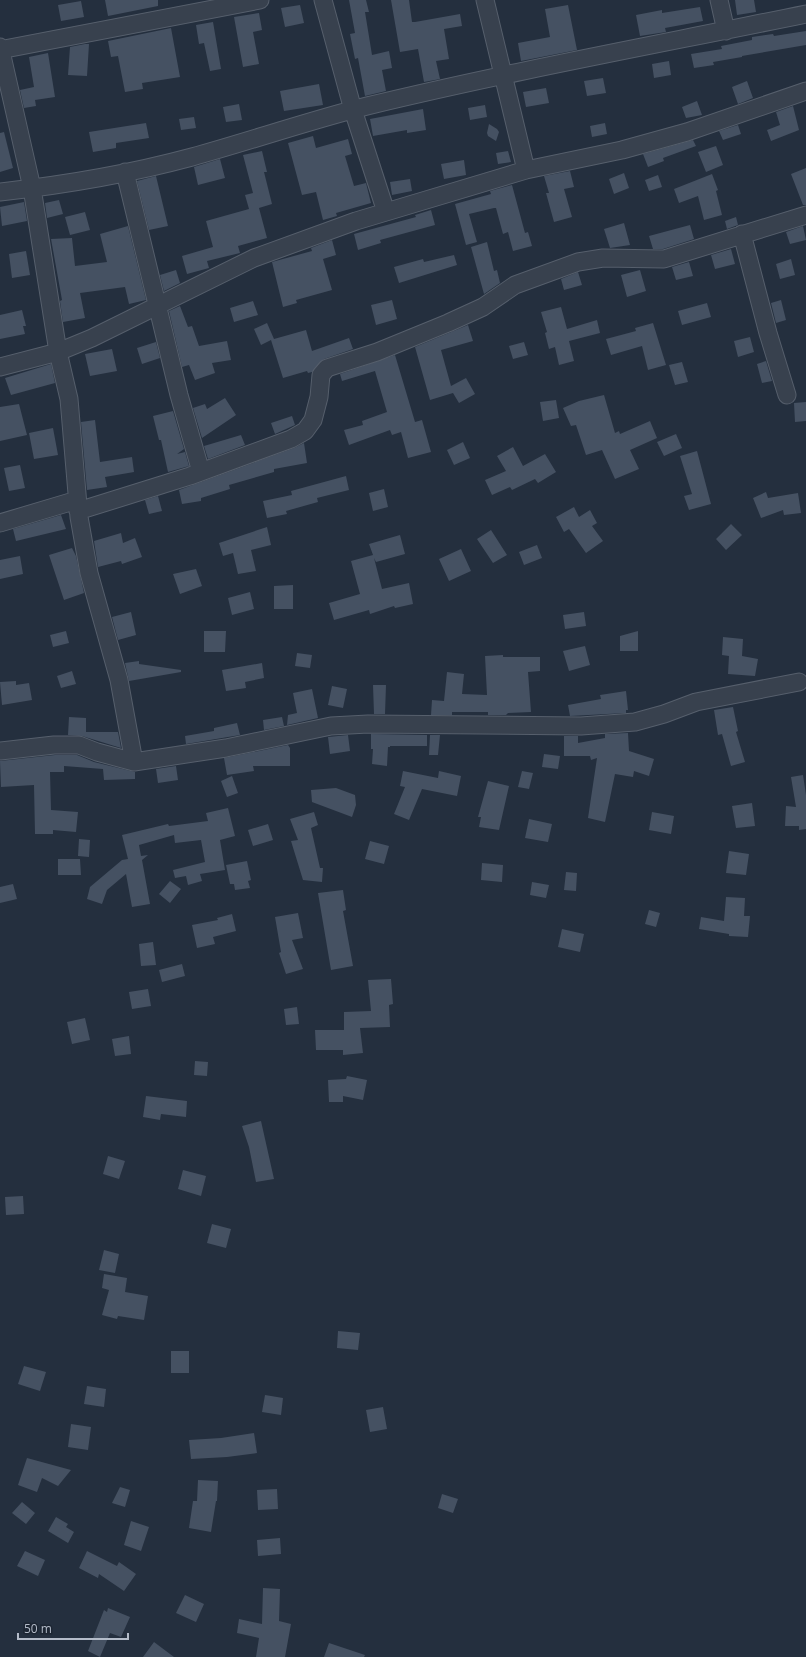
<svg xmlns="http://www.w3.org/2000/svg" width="806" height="1657" font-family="'Open Sans',sans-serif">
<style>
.building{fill:#455162}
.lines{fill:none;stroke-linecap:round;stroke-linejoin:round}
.street-casing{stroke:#565f6c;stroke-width:19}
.street{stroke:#38414e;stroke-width:17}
</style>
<rect width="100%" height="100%" fill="#242f3e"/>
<path class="building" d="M105,0h53v6l-50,10z
M349,0h17l3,12h-4l7,43 17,-4 3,17 -10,2 4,21 -21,5 -7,-38 -3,1 -5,-25 5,-1z
M391,0h18l3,22h3l45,-8 2,12 -18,3 5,30 -13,2 4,18 -16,3 -6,-33 -18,3z
M735,0h19l2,12 -19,3z
M81,1l3,16 -23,4 -3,-16z
M300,5l4,18 -19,4 -4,-19z
M568,5l9,45 -56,11 -3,-18 32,-6 -5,-28z
M700,7l3,14 -38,7 1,4 -26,4 -4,-21 26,-5v3z
M259,13l3,17 -9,2 6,32 -16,3 -9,-50z
M213,22l8,47 -11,2 -6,-28 -5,1 -3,-19z
M171,28l9,49 -38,6 1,6 -18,3 -7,-36 -7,1 -3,-16z
M806,31v14l-64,11v1l-29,5 1,3 -20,3 -3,-14 31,-5 -1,-3 31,-6v-3l21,-3 1,2z
M85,44h4l-2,32 -19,-1 2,-28z
M48,53l7,44 -20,3 1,6 -12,2 -4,-18 14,-3 -5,-30z
M669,61l2,14 -17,3 -2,-14z
M603,78l3,15 -19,3 -3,-15z
M747,81l6,17 -15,6 -6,-17z
M319,84l4,21 -39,6 -4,-20z
M546,88l3,15 -23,4 -3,-15z
M697,101l5,14 -16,3 -4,-11z
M239,104l3,16 -16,2 -3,-15z
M485,105l2,12 -17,3 -2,-12z
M793,106l6,24 -28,11 -4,-11 13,-5 -4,-13z
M423,109l3,21 -19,3v-3l-34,6 -3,-17z
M194,117l2,11 -15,2 -2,-11z
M146,123l3,15 -33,5v5l-23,4 -4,-20z
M605,123l2,11 -15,3 -2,-11z
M489,124l8,5 2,3 -3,9 -8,-5 -1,-3z
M738,125l3,9 -18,6 -4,-9z
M4,132l9,36 -13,4v-39z
M313,136l3,12 32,-9 4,15 -7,2 9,30 12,-3 5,20 -35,10 1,3 -14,4 -7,-28 -14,3 -14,-52z
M693,140l3,6 -33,12 1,3 -16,6 -5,-13z
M716,146l7,19 -17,7 -8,-20z
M262,151l5,21h-3l8,32 -13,4 8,30 -29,8 2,7 -33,8 2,7 -22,6 -5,-18 31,-9 -7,-26 43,-12 -4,-14 8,-2 -10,-38z
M508,151l3,11 -13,2 -2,-11z
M220,159l5,19 -27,7 -4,-18z
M464,160l2,15 -22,4 -3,-15z
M806,168v37h-3l-12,-31z
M570,171l4,16 -10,2 8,28 -18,5 -8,-29h3l-5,-17z
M624,173l5,15 -15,6 -5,-15z
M712,174l6,16 -2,1 6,24 -18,5 -6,-24 -19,7 -5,-14z
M658,175l4,12 -13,4 -4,-11z
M156,176l12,50 -19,4 -12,-49z
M410,179l2,12 -20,4 -2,-13z
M512,185l13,48 3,-1 4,14 -19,5 -5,-19 -5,2 -7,-26h-2l-25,6 8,28 -11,3 -11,-41 36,-10 -1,-3z
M59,200l4,14 -16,4 -2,-15z
M24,202l3,19 -25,5 -2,-19z
M431,210l4,15 -55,15 1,3 -23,7 -4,-16 62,-17 -1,-2z
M85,212l5,18 -20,5 -5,-18z
M736,217l2,8 -11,4 -2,-8z
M624,223l6,22 -20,3 -6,-19z
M690,225l4,14 -31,10h-10l-4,-13z
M128,226l18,74 -17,4 -4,-17 -45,6 5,25 -22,4 -3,-21 2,-1 -11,-61 21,-1 3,28 32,-4 -7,-28z
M803,226l3,14 -16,4 -4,-12z
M332,240l4,15 -13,4 9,31 -36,10 1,3 -14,4 -11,-45 40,-11 -1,-3z
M487,242l7,29 3,-1 3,13 -16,11 -13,-47z
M731,249l4,15 -20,5 -4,-14z
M26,251l4,24 -18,3 -3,-24z
M454,255l3,10 -58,18 -5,-16 29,-8 1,3z
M791,259l4,16 -15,4 -4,-15z
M689,262l4,14 -17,4 -4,-13z
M176,270l4,13 -16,8 -4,-16z
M640,270l6,21 -19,6 -6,-22z
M578,272l4,13 -18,5 -3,-11z
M392,300l5,19 -21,6 -5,-20z
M781,300l5,20 -10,3 -5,-20z
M253,301l5,14 -24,7 -4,-14z
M707,303l4,14 -29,8 -4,-14z
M180,306l8,21 4,-1 7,20 28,-5 4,19 -19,3 3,10 -20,7 -6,-15 -7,2 -13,-56z
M561,307l6,22 30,-9 3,13 -31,8 5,20 -15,4 -4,-18 -6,2 -4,-16 2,-1 -6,-20z
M22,310l4,16h-3l2,8 -25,5v-24z
M267,323l7,16 32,-9 6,21 37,-13 4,11 -29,10 -12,13 -4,1 -1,-2 -24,7 -12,-38 -10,5 -7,-16z
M653,323l13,42 -18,5 -6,-24 -31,9 -5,-16 30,-8 -1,-3z
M468,325l5,16 -32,9 10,36 15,-8 9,16 -16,9 -6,-10 -23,7 -15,-53z
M750,337l4,15 -16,5 -4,-16z
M156,342l4,16 -18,6 -5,-16z
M524,342l4,13 -15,4 -4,-13z
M112,349l5,22 -27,5 -5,-22z
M395,355l20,67 7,-2 9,32 -23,6 -7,-26 -9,3 -2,-5 -41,15 -5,-15 19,-5 -1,-4 25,-9 -12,-41 -33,10 -2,-7z
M766,361l6,20 -10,2 -5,-19z
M682,362l6,20 -13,3 -6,-20z
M51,364l4,19 -44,12 -6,-17z
M604,395l11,38 4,-2 1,3 30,-13 7,17 -27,12 9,19 -24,10 -13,-29 -16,5 -10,-30 -5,1 -8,-18 16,-7z
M225,398l11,17 -34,23 -9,-30 12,-4 2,5z
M556,400l3,18 -16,3 -3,-19z
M806,402v19l-11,1 -1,-19z
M19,404l8,31 -27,6v-34z
M173,411l11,38 -7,5 8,-2 4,14 -21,6 -7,-32h-2l-6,-24z
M292,416l3,9 -20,9 -4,-11z
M95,420l5,42 32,-5 2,15 -29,5 2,10 -20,3 -6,-68z
M53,428l5,27 -24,4 -5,-26z
M676,434l6,14 -18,8 -7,-14z
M241,435l4,10 -37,14 -4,-13z
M463,442l7,16 -16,7 -7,-15z
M304,443l3,20 -33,6v3l-45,13 1,4 -29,9v3l-19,3 -3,-14 115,-42z
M513,447l10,19 22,-12 11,18 -18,11 -3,-4 -23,11 -2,-3 -18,8 -7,-15 21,-9 -9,-15z
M697,451l14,53 -22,6 -5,-14 8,-2 -12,-38z
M20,465l5,23 -16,3 -5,-23z
M346,476l3,14 -32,8 1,4 -32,9 1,3 -20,4 -4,-17 29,-6 -1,-4z
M384,489l4,18 -15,4 -4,-18z
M766,492l2,6 30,-5 3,20 -17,2 -1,-5 -22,8 -8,-20z
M158,496l4,15 -13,3 -4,-14z
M574,507l5,10 11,-7 7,13 -5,3 11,15 -17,12 -17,-24 -5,3 -8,-15z
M61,515l5,14 -50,12 -3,-12z
M731,524l11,11 -16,15 -10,-11z
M267,527l4,18 -20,5 5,21 -18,3 -5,-21 -10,3 -4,-13z
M491,530l16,25 -14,8 -16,-24z
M121,533l2,10 12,-5 7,19 -20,7 -1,-3 -23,6 -4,-26z
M400,535l5,19 -29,8 -2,-4 8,31 27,-6 4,21 -18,4 -1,-2 -24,8 -1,-4 -35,10 -5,-17 31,-9 -9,-33 22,-6 -4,-11z
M537,545l5,13 -18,7 -5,-13z
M72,548l4,8 8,37 -20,7 -15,-45z
M461,549l10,22 -22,10 -10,-22z
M20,556l3,18 -23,5v-19z
M196,569l6,17 -22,8 -7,-20z
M293,585v24h-19v-23z
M250,592l4,17 -22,6 -4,-17z
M131,612l5,23 -18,5 -6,-23z
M584,612l2,14 -21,3 -2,-14z
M66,631l3,12 -16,4 -3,-12z
M204,631h22l-1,21h-21z
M638,631v20h-18v-15z
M723,637l20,2 -1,17 16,3 -3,17 -27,-2 1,-18 -7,-1z
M585,646l5,19 -21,6 -6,-20z
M297,653l15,2 -2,13 -15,-2z
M503,655v2h37v14l-12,1 3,40 -23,1 -2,2h-18v-3h-36v3h-21l1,-15 12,1 3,-29 17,2 -2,20 25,1 -2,-39z
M139,661v3l42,6v2l-52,9 -4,-18z
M262,663l2,15 -19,4 1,6 -20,3 -4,-21z
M72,671l4,13 -15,4 -4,-12z
M16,681v4l13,-2 3,17 -30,5 -2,-23z
M373,685h13l-1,29h-11z
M332,686l15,3 -4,19 -15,-3z
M312,689l6,29 -31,7 1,-10 9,-2 -4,-20z
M626,691l2,19h-2v3l-56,3 -2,-11 33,-6 -1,-4z
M733,707l5,24 -2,1 9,30 -14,4 -9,-32 -4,1 -4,-25z
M69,717l17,1v14h32l3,16 -39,-12 -14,-1z
M282,717l2,9 -20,4 -1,-10z
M237,723l3,12 -54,9 -1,-8 29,-5v-3z
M628,733l1,18 25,8 -5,17 -15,-5 -1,6 -18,-3 -10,48 -17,-4 9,-60 -6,2 -1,-4h-26v-20h14v7l27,-5v-4z
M371,734l56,1v11h-37v1h-2l-1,19 -15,-2 1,-15h-2z
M348,735l2,16 -20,3 -2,-17z
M430,735h10l-2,20h-9z
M288,745l2,3v18h-37l1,5 -27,4 -3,-17z
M544,754l16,2 -2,13 -16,-2z
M55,755h22l17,7 41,10v7l-31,1 -1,-11 -39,-3v6h-14l1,38 27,2 -2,20 -23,-2v4h-18l-1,-49 -33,2 -1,-26z
M176,766l2,14 -20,3 -2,-14z
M403,771l35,7 1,-7 22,5 -4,20 -35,-7 -13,31 -15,-6 11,-27 -5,-1z
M522,771l11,2 -4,16 -11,-2z
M803,775l3,20v34l-7,1v-4h-14l1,-20 10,1 -5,-30z
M232,776l6,17 -11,4 -6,-16z
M488,781l21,5 -10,44 -20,-3 2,-10h-3z
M336,788l19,7 1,10 -4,12 -40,-15 -1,-12z
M752,803l3,23 -19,2 -4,-22z
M228,808l7,28 -15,4 5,30 -25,4 2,7 -14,4 -2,-9 -11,2 -2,-8 32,-8 -4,-22 -26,3 -1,-8 -35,10 2,11 7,-1 -6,5 8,44 -18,3 -6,-33 -19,16 -5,14 -15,-5 3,-12 32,-27 6,-1 -6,-24 46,-11 1,2 39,-5 -2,-8z
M314,812l4,13 -7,3 9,40h3l-1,14 -19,-2 -12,-39 7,-1 -8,-21z
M652,812l22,4 -3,18 -22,-4z
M529,819l23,5 -4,18 -23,-4z
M268,824l5,16 -20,6 -5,-16z
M79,839l11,1 -1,17 -11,-1z
M370,841l19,5 -5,18 -19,-5z
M729,851l20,3 -3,21 -20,-2z
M58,859h22l1,16h-23z
M247,861l4,19 -3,1 2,7 -15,2 -1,-6h-4l-4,-19z
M482,863l21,2 -1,17 -21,-2z
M566,872l11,1 -1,18 -12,-1z
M170,881l11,8 -11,14 -11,-9z
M532,882l17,3 -3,13 -16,-3z
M13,884l4,15 -17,4v-16z
M343,890l3,20 -3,1 10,55 -22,4 -13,-77z
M726,897l19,1 -1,18h6l-2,21 -19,-1v-2l-30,-5 2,-12 23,4z
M649,910l11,3 -4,14 -11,-3z
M298,913l5,25 -11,2 11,29 -17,5 -7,-21 2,-1 -6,-35z
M232,914l4,17 -23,6 2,7 -18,4 -5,-23 26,-5 -1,-2z
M562,929l22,5 -4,18 -22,-5z
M153,942l3,23 -15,1 -2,-22z
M182,964l3,12 -23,6 -3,-12z
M391,979l2,25 -4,1 1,22 -30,1 3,25 -20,2v-5h-27l-1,-20h29v-18l27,-1 -3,-31z
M148,989l3,17 -19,3 -3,-17z
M297,1007l2,17 -13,1 -2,-16z
M85,1018l5,22 -18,4 -5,-22z
M129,1036l2,18 -16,2 -3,-17z
M195,1061l13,1 -1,14 -13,-1z
M347,1076l20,4 -4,20 -20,-4v6h-14l-1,-22 18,-1z
M146,1096l41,5 -1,16 -25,-3 -1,6 -17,-3z
M261,1121l13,58 -18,3 -7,-35 -7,-21z
M108,1156l17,5 -6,18 -16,-5z
M183,1170l23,6 -5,20 -23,-7z
M23,1196l1,18 -18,1 -1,-18z
M212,1224l19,5 -5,19 -19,-5z
M104,1250l15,4 -4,19 -16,-3z
M104,1274l23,4 -2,14 23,4 -4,24 -26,-4 -1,3 -15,-4 7,-25 -7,-2z
M338,1331l22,2 -2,17 -21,-2z
M171,1351h18v22h-18z
M24,1366l22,6 -6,19 -22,-7z
M87,1386l19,3 -2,18 -20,-3z
M265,1395l18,3 -2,17 -19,-3z
M383,1407l4,22 -17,3 -4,-22z
M71,1424l20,3 -3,23 -20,-3z
M254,1433l3,20 -30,4 -36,2 -2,-19 32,-2z
M27,1458l44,12 -13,16 -16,-8 -5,14 -19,-7z
M198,1480l20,1 -1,20h-1l-5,31 -22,-4 4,-27h4z
M120,1487l10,3 -5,17 -13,-4z
M277,1489l1,20 -20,1 -1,-20z
M442,1494l16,5 -5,14 -15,-5z
M22,1502l13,11 -9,11 -14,-11z
M56,1517l12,7 -2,3 8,5 -6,11 -20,-12z
M131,1521l18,6 -8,24 -17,-6z
M280,1538l1,16 -23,2 -1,-16z
M25,1551l20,9 -7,16 -21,-10z
M87,1551l30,15 2,-4 17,12 -12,17 -25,-17 -1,4 -19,-10z
M263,1588l17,1 -1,32 12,3 -6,33h-29l3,-19 -22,-5 2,-14 23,5z
M185,1595l19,9 -8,18 -20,-9z
M108,1608l22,9 -9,20 -11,-4 -10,24 -12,-6 16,-41 3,2z
M154,1642l20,15h-31z
M329,1643l36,12 -1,2h-40z"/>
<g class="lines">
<g class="street-casing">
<path id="street" d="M323,0l30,110 33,102
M485,0l41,170
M719,0l7,31
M0,47l32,141 26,164 -58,15
M0,50l260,-50
M125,172l54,223 22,77
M0,192c64,-7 129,-18 192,-35 58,-16 116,-36 175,-51 145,-35 293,-62 439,-92
M742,234l26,99 19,62
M78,511l112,-35 101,-37 14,-8 8,-11 6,-23 2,-22 6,-7 50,-16 71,-29 35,-16 32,-22 63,-23 25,-4 61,1 142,-44
M0,523l77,-23
M0,751l54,-6h25l18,7 37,10 92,-14 105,-22 37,-2 213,2 54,-4 29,-8 32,-12 103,-20
M134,762l-15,-82 -30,-107 -10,-56 -10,-118 -11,-47 34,-14 162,-80 102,-37 170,-51 96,-20 65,-18 119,-41"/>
</g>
<use href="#street" class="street"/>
</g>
<path d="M18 1633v6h110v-6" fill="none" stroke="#b4bcc9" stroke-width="2"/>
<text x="24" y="1633" font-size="12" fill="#b4bcc9" stroke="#1d2633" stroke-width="3" paint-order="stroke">50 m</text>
</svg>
